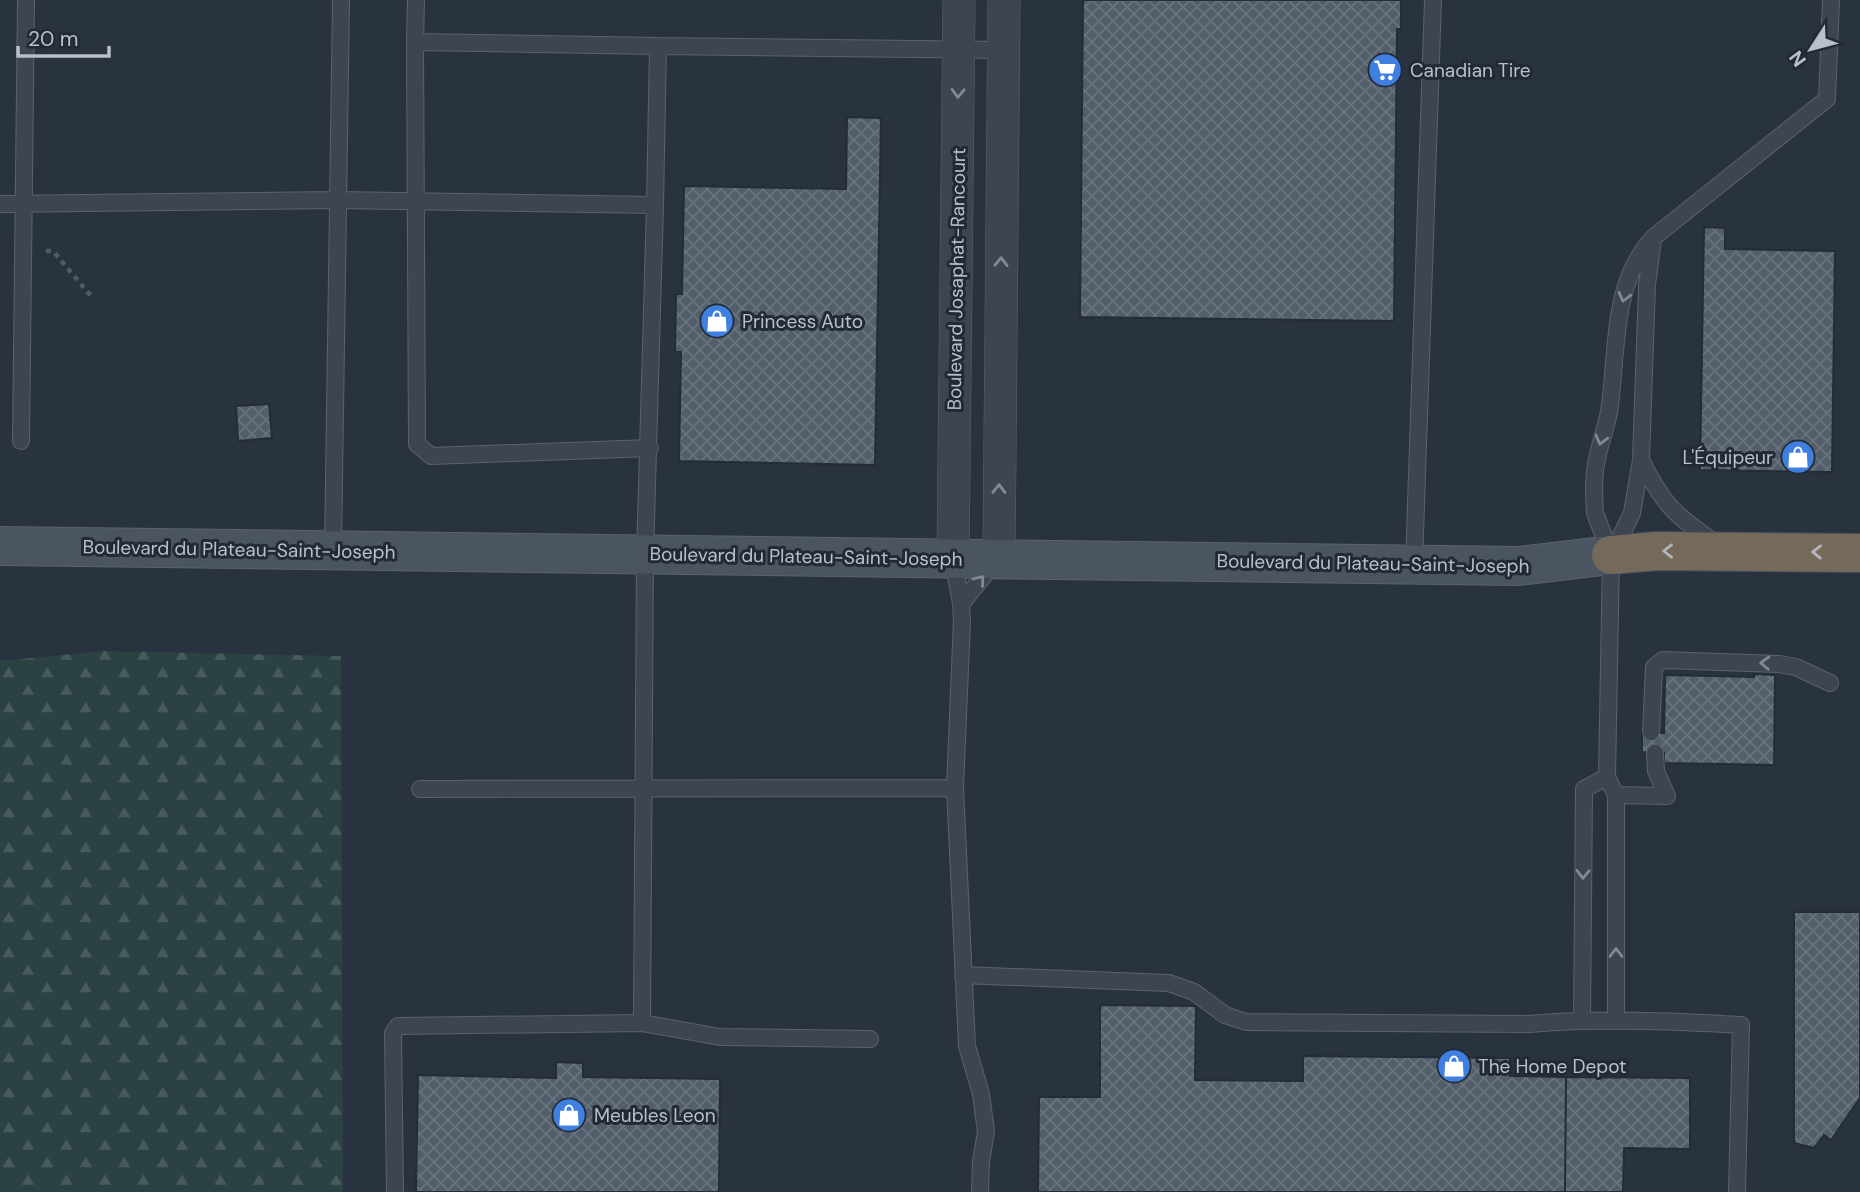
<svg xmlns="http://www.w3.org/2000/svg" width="1860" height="1192" font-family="'DM Sans',sans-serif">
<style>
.forest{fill:url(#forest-firs)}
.building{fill:url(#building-cross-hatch);stroke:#232c37;stroke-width:2}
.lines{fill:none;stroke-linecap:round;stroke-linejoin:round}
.lane-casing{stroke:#5a636d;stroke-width:18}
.street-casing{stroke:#5a636d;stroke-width:33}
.secondary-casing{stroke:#5a636d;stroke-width:40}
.highway-casing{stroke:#47505a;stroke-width:40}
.path{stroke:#4b5e60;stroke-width:4.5;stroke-dasharray:5 5;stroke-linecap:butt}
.lane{stroke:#3d4550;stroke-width:16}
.street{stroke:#3d4550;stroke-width:32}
.secondary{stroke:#4b5562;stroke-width:38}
.highway{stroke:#75695a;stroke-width:38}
.oneway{stroke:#818993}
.oneway2{stroke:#b2b7bf}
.labels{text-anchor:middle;stroke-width:6;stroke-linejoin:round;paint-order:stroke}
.poi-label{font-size:19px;fill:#b9c0ca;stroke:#212a35;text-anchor:start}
.street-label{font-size:19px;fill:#b9c0ca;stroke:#212a35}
</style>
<defs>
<pattern id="forest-firs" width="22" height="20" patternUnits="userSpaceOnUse" patternTransform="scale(1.75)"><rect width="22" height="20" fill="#2c4142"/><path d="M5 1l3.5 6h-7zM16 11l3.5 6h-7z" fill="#485b5c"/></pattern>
<pattern id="building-cross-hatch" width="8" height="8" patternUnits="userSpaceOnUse" patternTransform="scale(1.75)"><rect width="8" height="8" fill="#525e6a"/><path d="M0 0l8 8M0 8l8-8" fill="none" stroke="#69737e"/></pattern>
</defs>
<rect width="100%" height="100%" fill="#293340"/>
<path class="forest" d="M104,651l237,5 2,536h-343v-531z"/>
<path class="building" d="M1083,0h318v29h-4l-3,292 -314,-4z
M847,117l34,1 -6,347 -196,-4 2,-109h-6l1,-58h6l2,-108 162,3z
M1704,227l21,1v21l110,2 -3,221 -132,-2z
M269,404l3,34 -34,3 -2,-35z
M1754,674l21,1 -1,90 -110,-2v-10l-22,-1v-20l22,1 1,-58 89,2z
M1794,912h66v186l-29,42 -7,-5 -10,13 -20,-5z
M1100,1005l96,1 -1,74 108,1v-25l207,2v18l56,1 -1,115h-527l1,-95h61z
M556,1062l27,1v14l137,2 -1,113h-303l2,-117 138,3z
M1566,1077l124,1v71l-66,-1 -1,44h-58z"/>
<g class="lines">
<g class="lane-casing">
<path id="lane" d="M415,42l1,-42
M658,46l346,4
M0,204l337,-4 318,5 -10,350 -3,468
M21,441l5,-441
M650,448l-219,8 -14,-12 -2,-402 243,4 -3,159
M1641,460c23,46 33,54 74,83
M333,550l8,-550
M1612,554l20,-41 9,-53 6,-175 6,-46
M953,558l8,46 1,16 -7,168 12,258 14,48 5,38 -5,29 -1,31
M1414,564l19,-564
M961,604l34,-42
M1651,732l3,-65 9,-7 116,4 17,3 34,16
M420,789l535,-1
M1616,795l51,1 -11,-25 -1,-18
M963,975l206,8 25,9 31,23 21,7 283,2c71,-6 141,-3 212,1l-4,167
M1582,1021l2,-232 23,-12
M1616,1021v-226l-9,-18 4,-222 -16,-42c-1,-18 -2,-37 2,-54 3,-16 9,-31 12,-47 9,-58 1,-129 45,-175l173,-138 4,-99
M395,1192l-2,-159 5,-7 244,-3 78,14 150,2"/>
</g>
<g class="street-casing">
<path id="street" d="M999,557l5,-557
M953,558l6,-558"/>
</g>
<g class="secondary-casing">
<path id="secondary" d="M0,546l1518,20 93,-11"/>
</g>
<g class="highway-casing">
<path id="highway" d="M1611,555l46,-4 203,2"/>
</g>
<path class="path" d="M46,251h7l38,45"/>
<use href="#lane" class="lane"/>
<use href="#street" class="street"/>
<use href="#secondary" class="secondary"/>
<use href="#highway" class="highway"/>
</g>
<defs><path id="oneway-chevron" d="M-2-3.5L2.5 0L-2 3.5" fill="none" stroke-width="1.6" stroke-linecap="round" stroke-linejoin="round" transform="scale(1.75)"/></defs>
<g class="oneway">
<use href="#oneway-chevron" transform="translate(958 93) rotate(91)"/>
<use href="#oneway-chevron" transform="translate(1001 262) rotate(-89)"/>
<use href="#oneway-chevron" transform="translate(1624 297) rotate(104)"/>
<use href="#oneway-chevron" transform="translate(1601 440) rotate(105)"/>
<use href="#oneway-chevron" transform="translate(999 489) rotate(-89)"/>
<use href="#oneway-chevron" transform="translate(980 580) rotate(-51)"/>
<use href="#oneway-chevron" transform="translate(1765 663) rotate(-178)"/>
<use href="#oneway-chevron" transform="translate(1583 874) rotate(91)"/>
<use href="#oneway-chevron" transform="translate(1616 953) rotate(-90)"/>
</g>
<g class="oneway2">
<use href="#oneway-chevron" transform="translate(1668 551) rotate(180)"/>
<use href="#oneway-chevron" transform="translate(1817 552) rotate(-179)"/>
</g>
<defs>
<g id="supermarket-disc" transform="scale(1.75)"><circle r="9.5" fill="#3f7fe0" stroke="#212a35"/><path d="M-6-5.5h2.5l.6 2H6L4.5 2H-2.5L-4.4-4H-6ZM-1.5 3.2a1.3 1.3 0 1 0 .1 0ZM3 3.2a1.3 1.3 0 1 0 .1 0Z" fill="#fff"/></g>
<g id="shop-disc" transform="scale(1.75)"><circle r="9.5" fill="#3f7fe0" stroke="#212a35"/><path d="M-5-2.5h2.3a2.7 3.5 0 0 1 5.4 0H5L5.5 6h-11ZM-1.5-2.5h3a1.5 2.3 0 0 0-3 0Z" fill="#fff"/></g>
</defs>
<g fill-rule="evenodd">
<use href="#supermarket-disc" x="1385" y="70"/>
<use href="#shop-disc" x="717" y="321"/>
<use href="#shop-disc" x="1798" y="457"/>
<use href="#shop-disc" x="1454" y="1066"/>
<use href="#shop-disc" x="569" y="1115"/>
</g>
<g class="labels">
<g class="poi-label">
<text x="1410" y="77">Canadian Tire</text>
<text x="742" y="328">Princess Auto</text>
<text x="1773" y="464" text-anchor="end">L'Équipeur</text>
<text x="1478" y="1073">The Home Depot</text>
<text x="594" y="1122">Meubles Leon</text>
</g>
<g class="street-label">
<text transform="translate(956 279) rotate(-89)" y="7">Boulevard Josaphat-Rancourt</text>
<text transform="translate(239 549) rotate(1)" y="7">Boulevard du Plateau-Saint-Joseph</text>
<text transform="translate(806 556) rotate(1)" y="7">Boulevard du Plateau-Saint-Joseph</text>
<text transform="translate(1373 563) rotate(1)" y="7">Boulevard du Plateau-Saint-Joseph</text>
</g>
</g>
<g transform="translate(1811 49) rotate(234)" stroke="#212a35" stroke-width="5" paint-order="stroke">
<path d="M0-5L12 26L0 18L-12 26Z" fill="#b9c0ca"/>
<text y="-10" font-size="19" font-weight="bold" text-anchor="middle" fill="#b9c0ca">N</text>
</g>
<path d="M18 46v10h91v-10" fill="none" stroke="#b9c0ca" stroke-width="3.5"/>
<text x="28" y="46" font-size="21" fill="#b9c0ca" stroke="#212a35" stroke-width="5" paint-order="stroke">20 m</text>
</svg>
